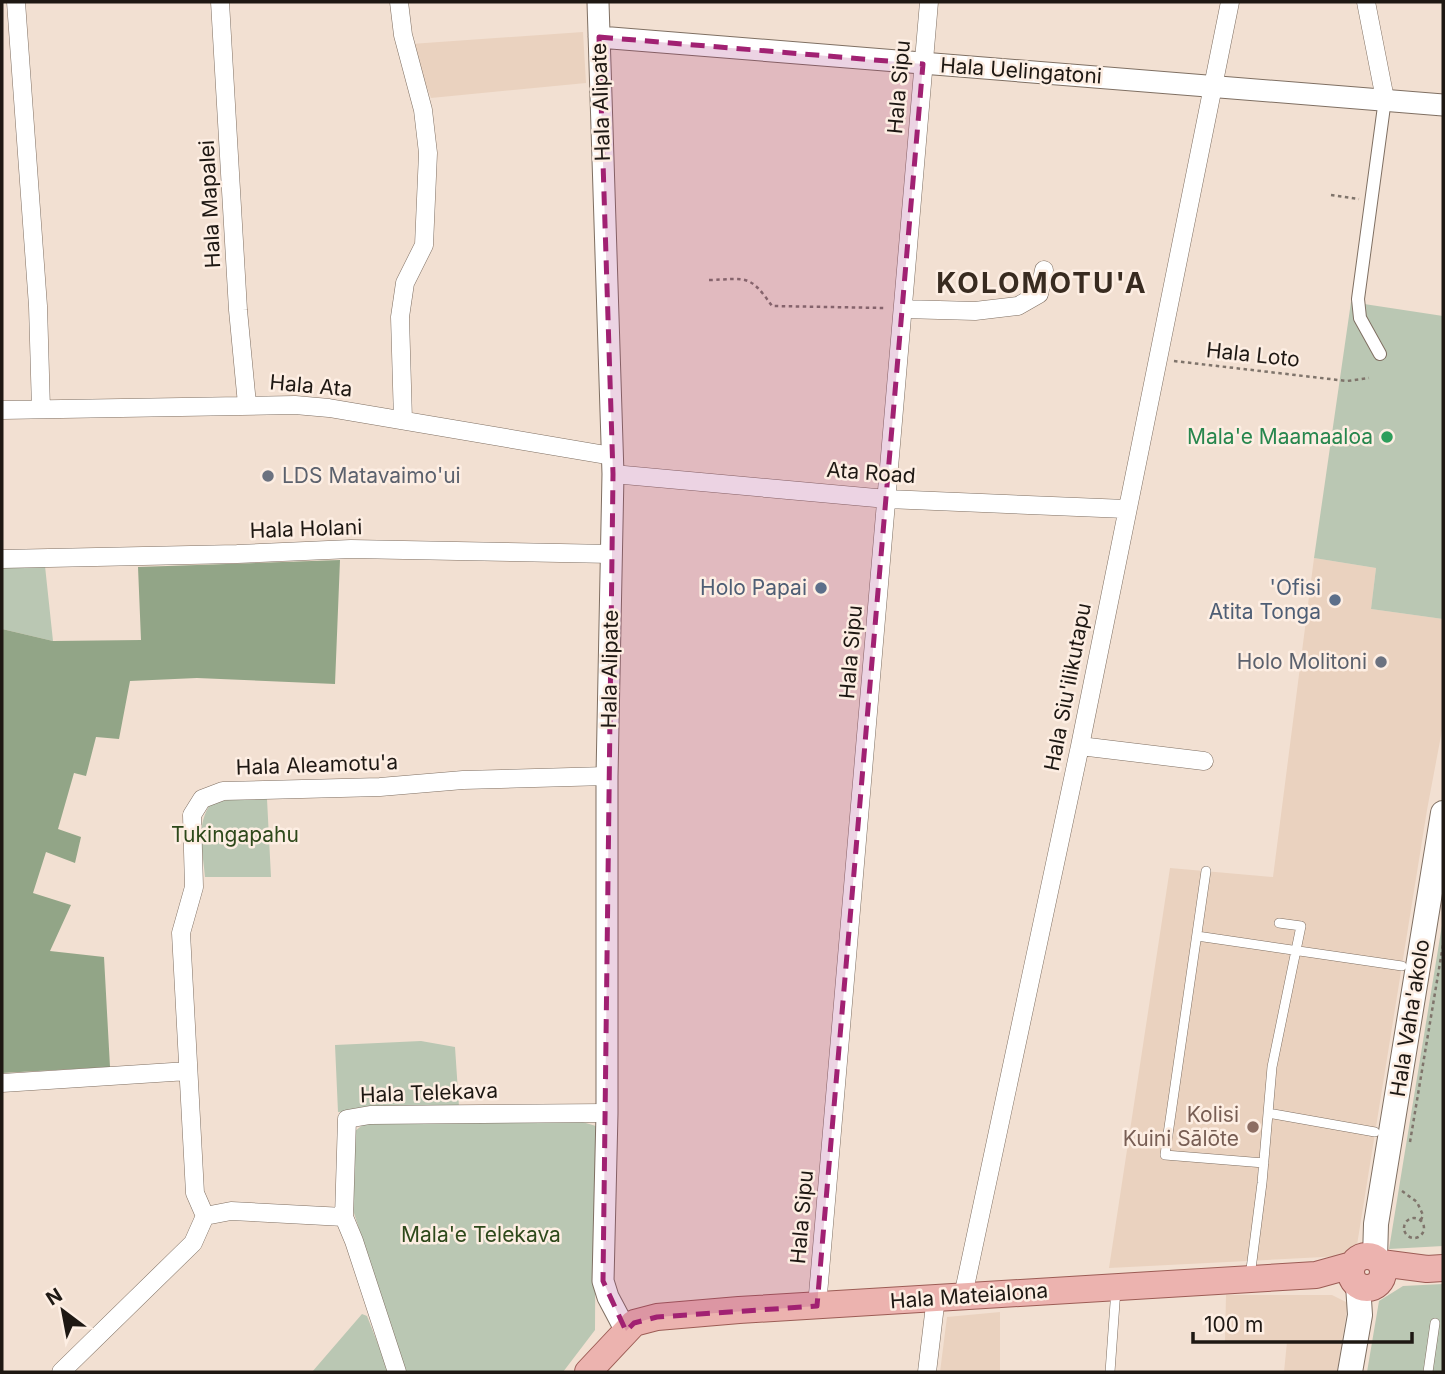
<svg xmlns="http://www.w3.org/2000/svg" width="1445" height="1374" font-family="Inter,sans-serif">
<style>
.built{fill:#ead2bf}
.green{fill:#bac7b3}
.forest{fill:#92a587}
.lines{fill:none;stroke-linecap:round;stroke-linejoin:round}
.service-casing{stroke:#7f6f62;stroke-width:10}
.pedestrian-casing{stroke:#7f6f62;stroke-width:14}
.minor-casing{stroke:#7f6f62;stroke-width:19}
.tertiary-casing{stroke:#7f6f62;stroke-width:23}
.secondary-casing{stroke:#7f6f62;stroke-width:26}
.primary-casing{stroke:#9c5c55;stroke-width:28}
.path{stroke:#7f746b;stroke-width:2.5;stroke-dasharray:3.5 3.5;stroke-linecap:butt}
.service{stroke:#fff;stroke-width:9}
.pedestrian{stroke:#fff;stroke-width:12}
.minor{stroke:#fff;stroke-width:18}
.tertiary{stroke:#fff;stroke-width:21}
.secondary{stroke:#fff;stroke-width:24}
.primary{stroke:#ecb3af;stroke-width:26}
.marked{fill:#a12172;fill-opacity:0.2;stroke:#a12172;stroke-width:5;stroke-dasharray:14 9;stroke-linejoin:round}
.leisure-dot{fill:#2e9e5b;stroke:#fdeee3;stroke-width:2.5}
.worship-dot{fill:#6b7280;stroke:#fdeee3;stroke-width:2.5}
.service-dot{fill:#5c6f8a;stroke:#fdeee3;stroke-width:2.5}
.education-dot{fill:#8d6e63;stroke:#fdeee3;stroke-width:2.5}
.labels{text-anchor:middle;stroke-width:5;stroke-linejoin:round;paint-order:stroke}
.street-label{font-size:21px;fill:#1e1813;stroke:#fdeee3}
.leisure-label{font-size:21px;fill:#27864d;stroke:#fdeee3;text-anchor:end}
.worship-label{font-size:21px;fill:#5b616d;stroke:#fdeee3;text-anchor:start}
.service-label{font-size:21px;fill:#4e5e75;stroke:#fdeee3;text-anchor:end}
.park-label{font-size:21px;fill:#2e491b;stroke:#fdeee3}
.education-label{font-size:21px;fill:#785e54;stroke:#fdeee3;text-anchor:end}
.district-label{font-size:28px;font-weight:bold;letter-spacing:2px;fill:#382b20;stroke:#fdeee3}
</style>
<rect width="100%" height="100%" fill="#f2e0d2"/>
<path class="built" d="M583,32l3,51 -155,15 -20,-54z
M1314,558l62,10 -5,41 72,10v106l-16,85 -70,435 -14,11 -234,12 61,-400 103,9z
M1226,1295h106l16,8 -11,69h-53l3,-30 -62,-1z
M1000,1312v60h-60l7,-55z"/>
<path class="green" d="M1351,302l92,14v303l-72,-10 5,-41 -62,-10z
M2,566h43l8,75 -51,-12z
M267,799l4,78h-66c-2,-26 -10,-51 6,-74l16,-3z
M1443,919v327l-54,3z
M421,1041l34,6 4,60 -121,5 -3,-67z
M579,1121l17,5 -1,204 -32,42h-158l-52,-162 1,-78 12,-10z
M1443,1284v88h-76l12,-71 24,-15z
M362,1314l5,2 22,56h-77z"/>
<path class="forest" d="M340,560l-5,124 -138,-6 -67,3 -11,58 -23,-2 -10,39 -12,-3 -16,56 23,8 -6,26 -29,-11 -13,41 38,12 -21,46 54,6 6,110 -108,6v-444l51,12 88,-1 -3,-73z"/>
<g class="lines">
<g class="service-casing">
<path id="service" d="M1206,871l-41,284 99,8
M1197,936l205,30
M1268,1113l107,19
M1250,1277l12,-94 10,-116 29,-141 -22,-3
M1110,1372l6,-83
M1428,1372l7,-49"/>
</g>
<g class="pedestrian-casing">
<path id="pedestrian" d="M1380,354l-20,-36 -2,-19 27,-200"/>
</g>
<g class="minor-casing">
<path id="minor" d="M16,2l22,304 3,103
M220,2l18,308 9,94
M399,2l4,33 20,75 5,43 -4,92 -19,38 -5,34 3,103
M1366,2l19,97
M903,309l72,2 43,-5 21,-12 5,-24
M2,410l293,-5 34,3 283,48
M613,474l274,25 239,10
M2,559l235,-5 114,-5 261,5
M1080,746l124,15
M2,1083l186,-12
M205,1216l-10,-23 -14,-260 13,-46 -2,-72 10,-16 21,-8 157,-4 83,-7 144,-4
M963,1296l117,-550 150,-744
M817,1306l112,-1304
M61,1372l132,-129 12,-27 26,-5 113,6
M397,1372l-43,-131 -10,-24 3,-98 23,-4 237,-2
M927,1372l9,-75"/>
</g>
<g class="tertiary-casing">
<path id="tertiary" d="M598,2l15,472 -6,302v337l-4,168 5,16 18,34
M599,37l844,68"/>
</g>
<g class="secondary-casing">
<path id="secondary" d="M1375,1258l1,-34 67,-411
M1350,1372l10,-57 -2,-30"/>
</g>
<g class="primary-casing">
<path id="primary" d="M1351 1272a16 16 0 1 1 32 0a16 16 0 1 1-32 0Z
M1381,1263l46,6 16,-1
M588,1372l46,-49 23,-6 82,-7 577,-35 36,-10"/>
</g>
<path class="path" d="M1331,195l28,4
M709,280c37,-1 40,-7 63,26l114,2
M1174,361l173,20 22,-3
M1410,1142l33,-197
M1402,1191l15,11 6,13 -2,5
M1404 1228a10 10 0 1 1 20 0a10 10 0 1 1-20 0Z"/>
<use href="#service" class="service"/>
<use href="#pedestrian" class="pedestrian"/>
<use href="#minor" class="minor"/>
<use href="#tertiary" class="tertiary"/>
<use href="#secondary" class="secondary"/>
<use href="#primary" class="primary"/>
</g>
<path class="marked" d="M599,37l324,27 -106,1242 -160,11 -23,6 -8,8 -23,-50 10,-807z"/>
<circle class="leisure-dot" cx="1387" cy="437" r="7"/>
<g class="worship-dot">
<circle cx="268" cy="476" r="7"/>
<circle cx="1381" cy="662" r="7"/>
</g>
<g class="service-dot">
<circle cx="821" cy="588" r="7"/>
<circle cx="1335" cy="600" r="7"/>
</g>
<circle class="education-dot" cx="1253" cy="1127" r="7"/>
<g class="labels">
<g class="street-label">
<text transform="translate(1021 71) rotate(4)" y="7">Hala Uelingatoni</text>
<text transform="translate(899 87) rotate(-85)" y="7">Hala Sipu</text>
<text transform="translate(601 102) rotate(-92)" y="7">Hala Alipate</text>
<text transform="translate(210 204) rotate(-93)" y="7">Hala Mapalei</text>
<text transform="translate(1253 355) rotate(6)" y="7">Hala Loto</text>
<text transform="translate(311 386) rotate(5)" y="7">Hala Ata</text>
<text transform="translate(871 473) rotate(4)" y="7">Ata Road</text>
<text transform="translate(306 529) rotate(-2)" y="7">Hala Holani</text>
<text transform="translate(851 652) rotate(-85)" y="7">Hala Sipu</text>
<text transform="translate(610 669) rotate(-89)" y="7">Hala Alipate</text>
<text transform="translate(1068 687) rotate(-79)" y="7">Hala Siu'ilikutapu</text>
<text transform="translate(317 765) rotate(-2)" y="7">Hala Aleamotu'a</text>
<text transform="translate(1410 1018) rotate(-81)" y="7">Hala Vaha'akolo</text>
<text transform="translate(429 1093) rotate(-2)" y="7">Hala Telekava</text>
<text transform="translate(802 1217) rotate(-85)" y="7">Hala Sipu</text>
<text transform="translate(969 1296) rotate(-4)" y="7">Hala Mateialona</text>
</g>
<g class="leisure-label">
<text x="1373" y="444">Mala'e Maamaaloa</text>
</g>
<g class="worship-label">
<text x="282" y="483">LDS Matavaimo'ui</text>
<text x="1367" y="669" text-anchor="end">Holo Molitoni</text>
</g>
<g class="service-label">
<text x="807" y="595">Holo Papai</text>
<text x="1321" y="595">'Ofisi<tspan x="1321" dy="24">Atita Tonga</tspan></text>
</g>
<g class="park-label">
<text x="235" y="842">Tukingapahu</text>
<text x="481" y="1242">Mala'e Telekava</text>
</g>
<g class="education-label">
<text x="1239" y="1122">Kolisi<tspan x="1239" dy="24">Kuini Sālōte</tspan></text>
</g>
<g class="district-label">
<text x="1042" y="293">KOLOMOTU'A</text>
</g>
</g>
<rect width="1445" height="1374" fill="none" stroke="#1e1813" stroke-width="7"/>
<g transform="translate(63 1311) rotate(328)" stroke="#fdeee3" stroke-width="5" paint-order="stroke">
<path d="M0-5L12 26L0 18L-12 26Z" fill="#1e1813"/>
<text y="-10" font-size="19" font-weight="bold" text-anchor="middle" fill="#1e1813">N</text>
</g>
<path d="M1193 1332v10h219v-10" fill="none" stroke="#1e1813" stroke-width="3.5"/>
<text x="1204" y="1332" font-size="21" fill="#1e1813" stroke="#fdeee3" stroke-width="5" paint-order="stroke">100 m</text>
</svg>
